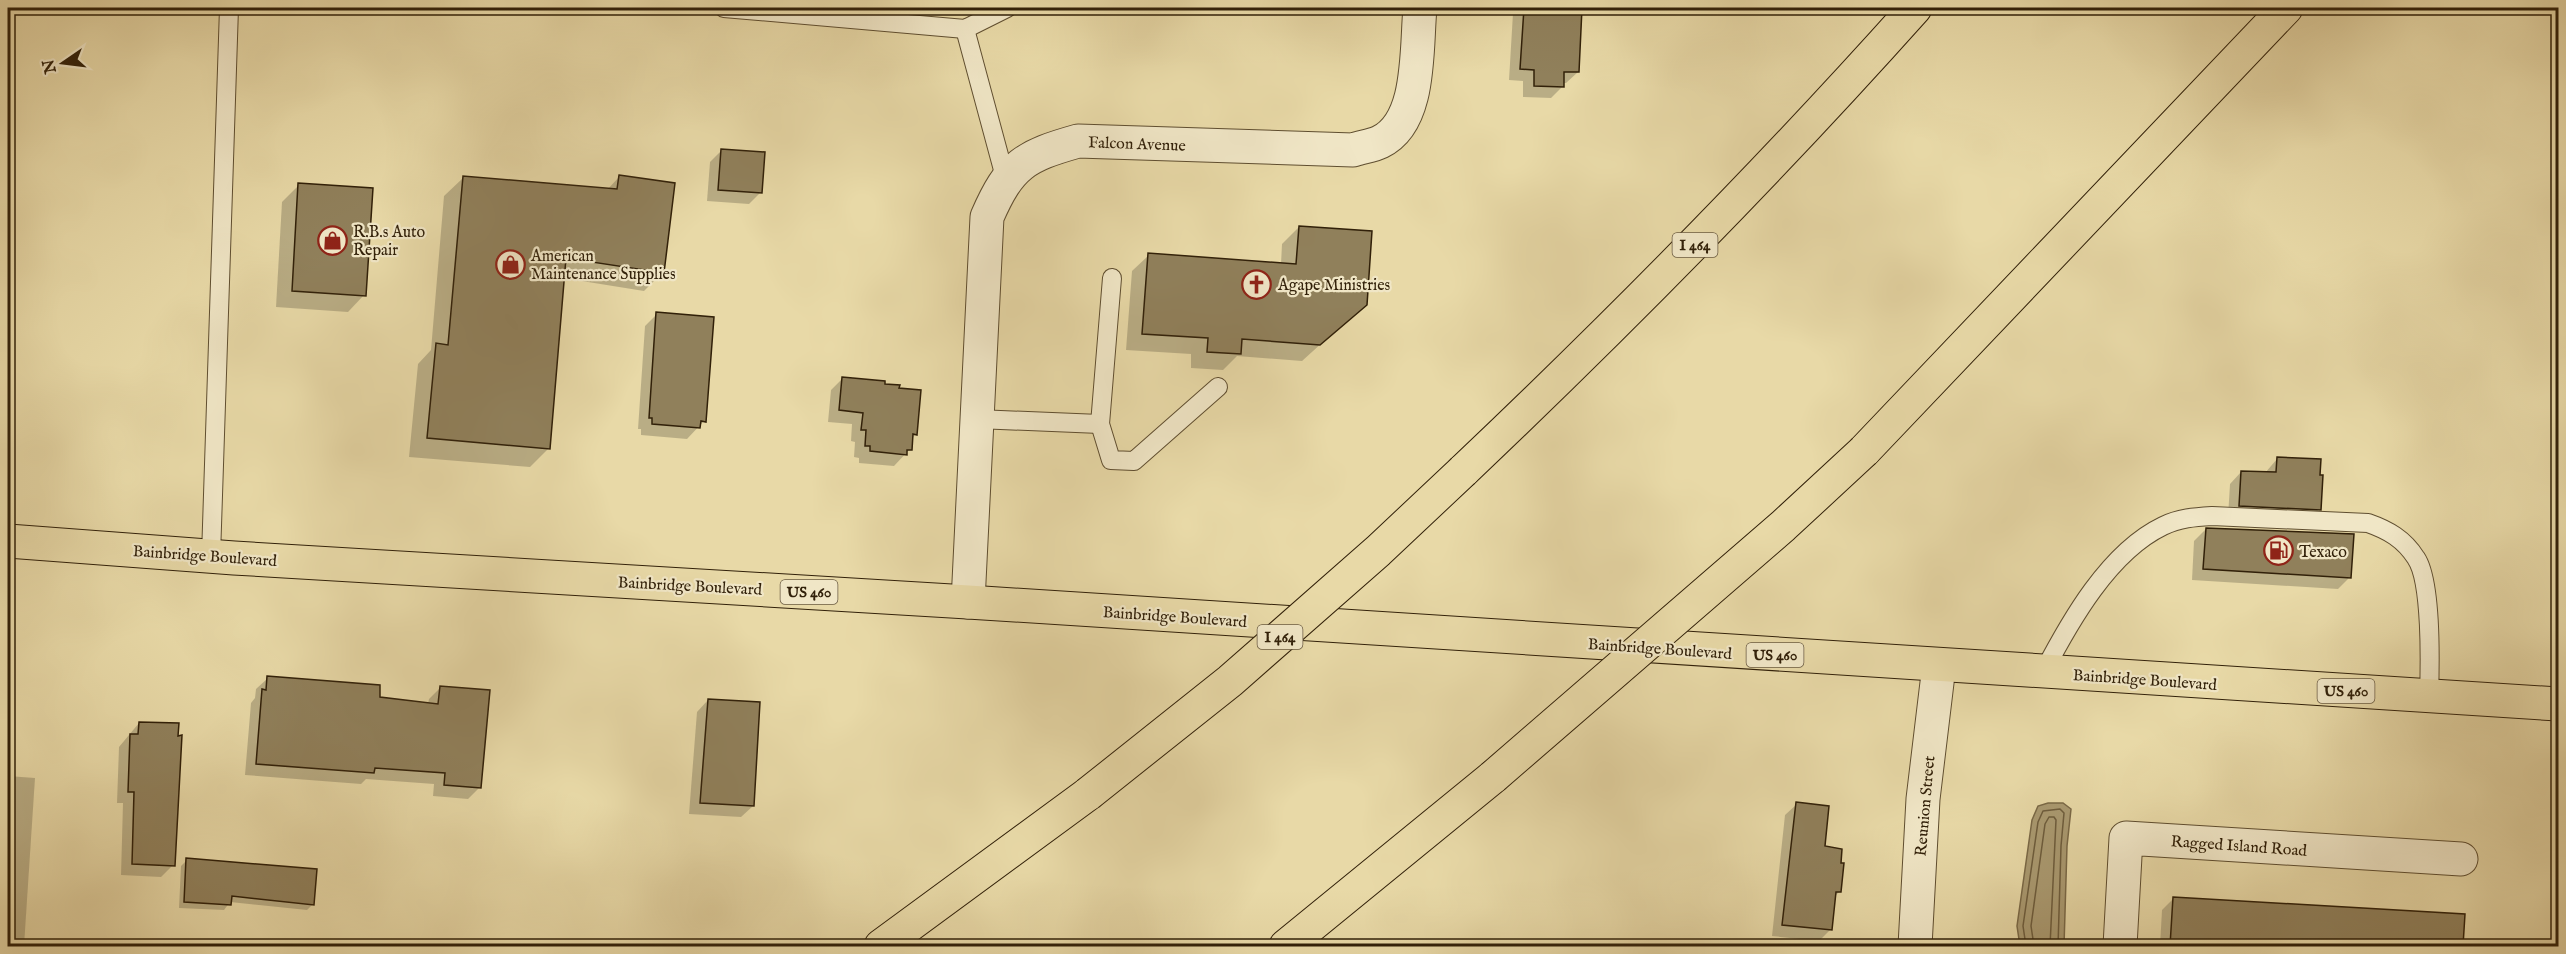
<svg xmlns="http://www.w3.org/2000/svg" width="2566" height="954" font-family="'IM FELL English',serif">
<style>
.water{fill:#aa9a71;stroke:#7a6947;stroke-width:1.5}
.shadow{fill:#0003}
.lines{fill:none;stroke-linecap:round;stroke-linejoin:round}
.shore{stroke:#6e5d3d;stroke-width:1.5}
.building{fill:#90805b;stroke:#312009;stroke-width:1.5}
.service-casing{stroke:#5f4e30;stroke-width:20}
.minor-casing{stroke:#5f4e30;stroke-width:35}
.primary-casing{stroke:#312009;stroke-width:35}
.motorway-casing{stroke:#312009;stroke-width:35}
.service{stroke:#f0e6c6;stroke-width:18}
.minor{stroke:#f0e6c6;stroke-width:33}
.primary{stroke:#e8d9a7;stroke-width:33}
.motorway{stroke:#e8d9a7;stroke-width:33}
.motorway-bridge-casing{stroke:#312009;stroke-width:35;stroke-linecap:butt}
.motorway-bridge{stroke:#e8d9a7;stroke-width:33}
.labels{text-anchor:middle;stroke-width:4.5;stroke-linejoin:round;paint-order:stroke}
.shield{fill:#f0e6c6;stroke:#6a5b42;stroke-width:1.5}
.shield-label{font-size:15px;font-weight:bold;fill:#312009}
.street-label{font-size:16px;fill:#312009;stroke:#f0e6c6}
.poi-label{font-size:16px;fill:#312009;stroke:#f0e6c6;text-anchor:start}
</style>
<rect width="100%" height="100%" fill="#e8d9a7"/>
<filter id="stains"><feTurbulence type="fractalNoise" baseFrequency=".00333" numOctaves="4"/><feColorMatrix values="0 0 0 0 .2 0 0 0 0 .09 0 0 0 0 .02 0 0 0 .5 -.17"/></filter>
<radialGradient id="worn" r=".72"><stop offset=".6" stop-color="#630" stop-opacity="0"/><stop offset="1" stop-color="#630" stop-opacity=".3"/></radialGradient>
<path class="water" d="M2048,803H2063L2071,809L2067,846L2064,946H2020L2017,926L2032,820L2038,806Z"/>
<g class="shadow">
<path d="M1510,8H1581L1578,72L1566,83H1563L1562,87L1551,98L1523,97V81L1509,80L1513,13Z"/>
<path d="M722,150L761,192L749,204L707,201L710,162Z"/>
<path d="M619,177L663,272L644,291L563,278L549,448L530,467L409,457L418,364L431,350L444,196L463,178L607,190Z"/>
<path d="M299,185L364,295L348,312L276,307L282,202Z"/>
<path d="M1299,227L1365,304L1302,361L1237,356L1223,370L1191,368V354L1126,350L1132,271L1149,255L1281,264L1282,244Z"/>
<path d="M657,314L704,421L687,439L641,435V429H638L645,326Z"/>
<path d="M842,379L884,385L916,434L911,439L910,449L894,466L859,463V458L854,457L855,442L851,441L852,424L828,422L831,390Z"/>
<path d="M2277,459L2319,476V509L2308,521L2228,517L2230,484L2241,472L2265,473Z"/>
<path d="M2206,529L2350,577L2338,589L2192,580L2194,541Z"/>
<path d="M268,678L378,699L428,704L429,699L441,687L480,787L468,799L433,796L434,784L366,779L361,784L245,775L251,703L255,698L256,689Z"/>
<path d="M708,700L753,806L741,817L689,814L697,712Z"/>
<path d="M139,723L173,865L161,877L121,875L123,803H117L119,747Z"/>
<path d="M8,776L35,778L24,946H8Z"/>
<path d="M1797,804L1823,847L1840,891L1834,897L1831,929L1819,941L1772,936L1785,815Z"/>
<path d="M187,860L313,904L307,910L230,902L224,910L179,908L181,866Z"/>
<path d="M2174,898L2463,915L2462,946H2160L2162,910Z"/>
</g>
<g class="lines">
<g class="shore">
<path d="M2026,946L2023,926L2038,822L2043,811L2060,809L2064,813L2061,846L2058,946"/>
<path d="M2034,946L2031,926L2045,824L2049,817H2054L2056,820L2050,946"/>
</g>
</g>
<g class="building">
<path d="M1524,8H1582L1579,72H1564V87L1534,86V70L1520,69Z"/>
<path d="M721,149L765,152L762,193L718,190Z"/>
<path d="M619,175L675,183L664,273L566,258L550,449L427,438L436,343L448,345L463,176L617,189Z"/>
<path d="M298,183L373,188L366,296L292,291Z"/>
<path d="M1299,226L1372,231L1367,305L1320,345L1242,339L1241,354L1207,352L1208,338L1142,334L1148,253L1296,264Z"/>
<path d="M656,312L714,317L706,422L701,421L700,428L652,424V418H649Z"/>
<path d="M842,377L885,381V384L900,385L899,388L921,390L917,435L913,434L912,450H907V455L870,451V446H865L866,430H861L863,413L839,410Z"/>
<path d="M2277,457L2321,459L2320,475H2323L2321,510L2239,506L2241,471L2276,472Z"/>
<path d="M2206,528L2354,534L2351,578L2203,569Z"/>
<path d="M267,676L380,685V697L438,704L440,686L490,690L481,788L444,785L445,773L375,768L374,773L256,764L262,689L266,690Z"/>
<path d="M708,699L760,702L754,806L700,803Z"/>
<path d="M139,722L179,723L178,736L182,735L175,866L132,864L134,792H128L130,734H138Z"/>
<path d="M1796,802L1829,806L1825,846L1842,849L1841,863H1844L1841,892H1836L1832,930L1782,925Z"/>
<path d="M186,858L317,869L314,905L232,896L231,905L184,902Z"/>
<path d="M2173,897L2465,914L2463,946H2170Z"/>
</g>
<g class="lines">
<defs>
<g id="service">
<path d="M724,8L965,29L1007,8"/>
<path d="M965,29L1006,181"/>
<path d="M1112,278L1100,424L1111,460L1134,461L1218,387"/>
<path d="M977,419L1100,424"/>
<path d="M211,556L229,8"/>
<path d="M2043,673C2070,621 2109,552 2163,526C2179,518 2195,517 2212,516L2368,523C2388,530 2404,539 2416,558C2432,581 2430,666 2429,696"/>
</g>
<g id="minor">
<path d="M968,602L987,217C1010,164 1025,156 1078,141L1353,150C1361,147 1372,146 1380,142C1422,122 1416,47 1420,8"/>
<path d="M1915,946L1923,799L1939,666"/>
<path d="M2120,946L2126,838L2461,859"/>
</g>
<path id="primary" d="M8,541L234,558L968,602L2558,704"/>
<g id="motorway">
<path d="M1864,451L2286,8"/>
<path d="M1463,471C1620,322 1771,169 1915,8"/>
<path d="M881,946L1088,794"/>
<path d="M1286,946L1493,777"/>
</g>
</defs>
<use href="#service" class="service-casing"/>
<use href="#minor" class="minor-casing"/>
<use href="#primary" class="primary-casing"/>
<use href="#motorway" class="motorway-casing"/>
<use href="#service" class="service"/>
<use href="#minor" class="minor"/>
<use href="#primary" class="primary"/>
<use href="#motorway" class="motorway"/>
<defs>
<g id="motorway-bridge">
<path d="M1493,777L1783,526L1864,451"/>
<path d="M1088,794L1230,681L1378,551L1463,471"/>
</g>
</defs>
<use href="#motorway-bridge" class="motorway-bridge-casing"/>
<use href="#motorway-bridge" class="motorway-bridge"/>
</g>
<defs>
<symbol id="shop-ring" viewBox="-11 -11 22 22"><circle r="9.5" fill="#f0e6c6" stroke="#8f2418" stroke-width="1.5"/><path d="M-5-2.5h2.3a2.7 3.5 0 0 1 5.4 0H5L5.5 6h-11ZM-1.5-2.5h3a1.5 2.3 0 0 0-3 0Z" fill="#8f2418"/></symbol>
<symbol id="church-ring" viewBox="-11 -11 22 22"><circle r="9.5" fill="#f0e6c6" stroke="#8f2418" stroke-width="1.5"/><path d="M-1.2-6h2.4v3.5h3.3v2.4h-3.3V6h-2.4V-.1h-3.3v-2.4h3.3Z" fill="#8f2418"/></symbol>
<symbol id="fuel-ring" viewBox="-11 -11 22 22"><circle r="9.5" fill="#f0e6c6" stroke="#8f2418" stroke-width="1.5"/><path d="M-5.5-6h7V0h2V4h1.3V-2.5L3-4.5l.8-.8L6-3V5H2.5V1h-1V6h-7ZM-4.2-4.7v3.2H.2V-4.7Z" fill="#8f2418"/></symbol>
</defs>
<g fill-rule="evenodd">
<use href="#shop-ring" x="316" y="224" width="33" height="33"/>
<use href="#shop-ring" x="494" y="248" width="33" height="33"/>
<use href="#church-ring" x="1240" y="268" width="33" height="33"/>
<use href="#fuel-ring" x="2262" y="534" width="33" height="33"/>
</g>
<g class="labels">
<g class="shield">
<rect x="1672.5" y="233" width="45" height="24" rx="4.5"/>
<rect x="780.5" y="580" width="57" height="24" rx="4.5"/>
<rect x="1257.5" y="625" width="45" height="24" rx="4.5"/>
<rect x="1746.5" y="643" width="57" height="24" rx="4.5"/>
<rect x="2317.5" y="679" width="57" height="24" rx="4.5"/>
</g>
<g class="shield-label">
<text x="1695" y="250">I 464</text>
<text x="809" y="597">US 460</text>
<text x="1280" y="642">I 464</text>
<text x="1775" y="660">US 460</text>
<text x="2346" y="696">US 460</text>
</g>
<g class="street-label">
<text transform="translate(1137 143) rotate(2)" y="6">Falcon Avenue</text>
<text transform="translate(205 555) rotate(4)" y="6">Bainbridge Boulevard</text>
<text transform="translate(690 585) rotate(3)" y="6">Bainbridge Boulevard</text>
<text transform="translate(1175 616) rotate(4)" y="6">Bainbridge Boulevard</text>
<text transform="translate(1660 648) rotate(4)" y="6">Bainbridge Boulevard</text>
<text transform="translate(2145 679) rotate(4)" y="6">Bainbridge Boulevard</text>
<text transform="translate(1924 806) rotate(-85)" y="6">Reunion Street</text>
<text transform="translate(2239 845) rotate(4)" y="6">Ragged Island Road</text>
</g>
<g class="poi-label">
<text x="353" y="237">R.B.s Auto<tspan x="353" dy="18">Repair</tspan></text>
<text x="531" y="261">American<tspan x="531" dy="18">Maintenance Supplies</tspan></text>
<text x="1278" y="290">Agape Ministries</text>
<text x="2299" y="557">Texaco</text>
</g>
</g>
<rect width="2566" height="954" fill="none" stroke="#e8d9a7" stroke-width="30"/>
<rect x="9" y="9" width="2548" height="936" fill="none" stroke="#312009" stroke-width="3"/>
<rect x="15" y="15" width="2536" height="924" fill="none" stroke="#312009" stroke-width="1.5"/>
<g transform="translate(63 63) rotate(256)" stroke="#f0e6c6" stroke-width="4.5" paint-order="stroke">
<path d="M0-4.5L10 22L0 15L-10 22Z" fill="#312009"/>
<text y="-9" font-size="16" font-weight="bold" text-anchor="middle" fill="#312009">N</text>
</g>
<rect width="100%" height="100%" filter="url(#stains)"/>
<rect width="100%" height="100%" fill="url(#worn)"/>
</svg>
